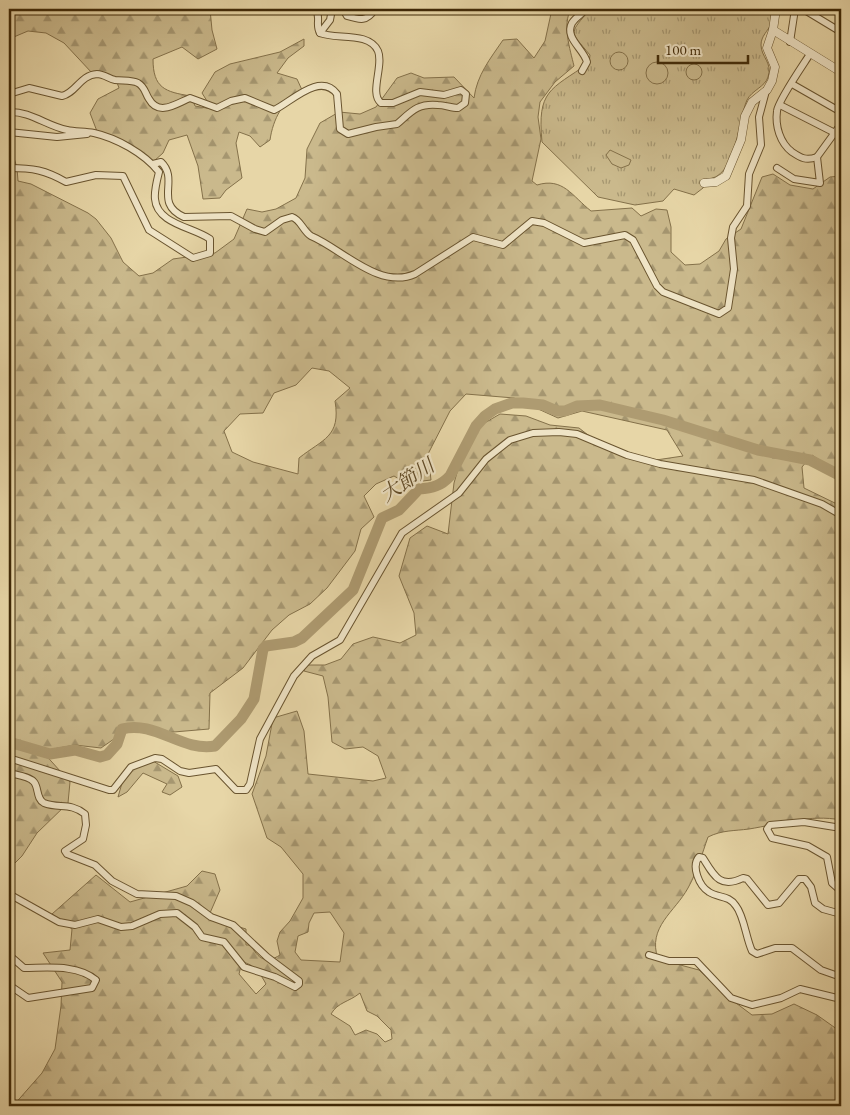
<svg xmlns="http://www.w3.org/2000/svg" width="850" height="1115" font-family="'EB Garamond','Noto Serif JP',serif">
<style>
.grass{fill:url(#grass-tufts);stroke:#84714a}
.forest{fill:url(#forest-firs);stroke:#84714a;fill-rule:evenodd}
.park{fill:#cab98c;stroke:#84714a}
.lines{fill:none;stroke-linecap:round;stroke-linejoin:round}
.river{stroke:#ae9b71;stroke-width:11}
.minor-casing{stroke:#69542f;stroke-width:8}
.tertiary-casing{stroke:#69542f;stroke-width:9}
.minor{stroke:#efe4c6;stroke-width:6}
.tertiary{stroke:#efe4c6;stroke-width:8}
.labels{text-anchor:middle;stroke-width:4.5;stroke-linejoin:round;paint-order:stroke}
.water-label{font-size:20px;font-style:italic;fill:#604b27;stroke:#efe4c6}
</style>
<defs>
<pattern id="grass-tufts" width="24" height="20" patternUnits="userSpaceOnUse" patternTransform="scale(1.25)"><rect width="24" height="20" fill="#cab98c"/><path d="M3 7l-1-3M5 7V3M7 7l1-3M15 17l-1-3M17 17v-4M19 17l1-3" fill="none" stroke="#a59670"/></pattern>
<pattern id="forest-firs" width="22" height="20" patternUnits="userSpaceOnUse" patternTransform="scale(1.25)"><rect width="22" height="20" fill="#cab98c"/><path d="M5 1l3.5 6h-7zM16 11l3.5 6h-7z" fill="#a59670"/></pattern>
</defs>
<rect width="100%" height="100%" fill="#e7d6a7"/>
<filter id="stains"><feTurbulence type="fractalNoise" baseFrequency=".004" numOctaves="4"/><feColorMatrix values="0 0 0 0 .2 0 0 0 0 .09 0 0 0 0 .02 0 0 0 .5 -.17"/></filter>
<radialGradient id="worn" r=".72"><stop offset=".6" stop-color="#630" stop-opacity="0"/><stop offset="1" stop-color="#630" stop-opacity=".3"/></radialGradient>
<path class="grass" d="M590,9H774C773,14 773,19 771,24C768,31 761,36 761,45C761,57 773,63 768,77C765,87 752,90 747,100C738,120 736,180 706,179L703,188L694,195L674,189L663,201L635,205L598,197L542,142C537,90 550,90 589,63L590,55C568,29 570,34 590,9Z"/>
<g class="forest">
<path d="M9,9H167C182,15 195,9 210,9L212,30L217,49L198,59L182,47L153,59C153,88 165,92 191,96L195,106L212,109L202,93L215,72L230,64L280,52L304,39V46L288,58L277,73L297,79L302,90C283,100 273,119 270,140L260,147L250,136L239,132L236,143L242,178L226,190L220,198L203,199L198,166L187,135L169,140L163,153L154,161L98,134L90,113L98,99L119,88L115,77L92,73L64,43L46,33L28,31L9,39Z"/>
<path d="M552,9H571C562,25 570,49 574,66L555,82L540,102L538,117L541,139L532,181L537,185C563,177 572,196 591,211L632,208L641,216L656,209L667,210L671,227V252L685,265L700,264L719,251L726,239L741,229L762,177L773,174L790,185L813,189L830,177L841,176V468H831L812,455L802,467L804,488L841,506V820C810,814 780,824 749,829C734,831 722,830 708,837C702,854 697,872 688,888C675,912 647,927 658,959L699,970L732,1000L752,1015L772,1014L794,1004L817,1015L841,1032V1106H13L42,1073L55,1049L61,1006L62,982L43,953L70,950L72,929L52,914L96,875L130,902L187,886L202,871L215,874L220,890L210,913L219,921L246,929V945H251C258,959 266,964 280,955L277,941L280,932L290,921L303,898V874L281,847L267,838L252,794L266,756L273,718L297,711L304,731L308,774L373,781L386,778L378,756L363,747L345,749L332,742L328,697L323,676L304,671L306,665H325L341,659L353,644L373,637L400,643L416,635L414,613L399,576L410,538L427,526L448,534L454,483L465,445L481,425L500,414L526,416L550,425L579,428L601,445L656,460L683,456L667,430L582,411L558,418L514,398L466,394L450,411L428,454L431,480L406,483L394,476L376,484L364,496L374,517L361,529L355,551L327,588L310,604L289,615L272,630L243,668L210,693L209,729L162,733L134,725L101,748L75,745L42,751L70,782L68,803L37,833L22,856L9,869V141L17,168L18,181L31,184L88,213L96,219L111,238L123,262L139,276L153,273L173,259L215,253L234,239L247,209L262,212L276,209L296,198L305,178L307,149L320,123L339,112L360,114L376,107L397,78L411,73L424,78L454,77L474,98C477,75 490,59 503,40L517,39L534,58L545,41ZM312,368L329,371L350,388L335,401C341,437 323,439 299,458L298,474L253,462L232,452L224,431L240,414L263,413L274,393L296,385ZM330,912L344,933L340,962L301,960L295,952L298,936L308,932L309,923L314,913ZM242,962C254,964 260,973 266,984L256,994L239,974ZM360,993L367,1011L377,1016L391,1030L392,1039L385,1042L377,1034L366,1030L355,1035L350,1026L331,1014C338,1002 349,1002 360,993Z"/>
<path d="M153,761L178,776L182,787L170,795L162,792L167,784L143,773L127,792L118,797L122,783L138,763Z"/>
</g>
<g class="park">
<circle cx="619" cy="61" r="9"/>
<circle cx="657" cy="73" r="11"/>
<circle cx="694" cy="72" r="8"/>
<path d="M610,150L631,160L629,165L621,168L612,164L606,155Z"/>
</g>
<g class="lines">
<path class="river" d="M9,742L50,754L75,750L100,757L107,755L117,744L122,729C155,720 182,752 215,746L241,719L254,699L263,649L266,646L294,642L302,638L353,590L382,518L399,510L419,489C432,488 441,486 450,476L476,426L485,416L495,409L512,403H523L543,405L557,411H565L577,406L600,405L663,420L758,450L810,460L841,476"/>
<defs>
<g id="minor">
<path d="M343,9L347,16C360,20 367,22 375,9"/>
<path d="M803,9L841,32"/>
<path d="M320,33L330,20L332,9"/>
<path d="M790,42L795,9"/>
<path d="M810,54C803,65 778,101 777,111C775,126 780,143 792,152C801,158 806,161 817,157L841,124"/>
<path d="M582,71L587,62C584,49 564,38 572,23C576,17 582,14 586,9"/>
<path d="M792,84L841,112"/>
<path d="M9,94L29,88L62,96C76,93 80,75 97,74C104,74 109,79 115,80C123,81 132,80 138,83C145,87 145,93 149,99C159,117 177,103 190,98L217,108L231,101L245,98L274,110C290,103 320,71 337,94L340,129L348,134L376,127L397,124C411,112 417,103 438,105C445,105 451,108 458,108L465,103L466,94L461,90L444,95L420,92L393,103H381C369,94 384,65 378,51C369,31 335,40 320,33C315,25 321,18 316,9"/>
<path d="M780,105L835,133"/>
<path d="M9,112C30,111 47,126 67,130C75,132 85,131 94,133C116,138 144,153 159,172C157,180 154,191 155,199C157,224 193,227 210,239V253L193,258L149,230L123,176L96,175L66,182C45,170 33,168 9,168"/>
<path d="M9,132L57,137L87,134"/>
<path d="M153,164L161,162C180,180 153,203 184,217L231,216L255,229L265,232L282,220L292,217C301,220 303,231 311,236C342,249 379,290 415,274L473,237L503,245L532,221L544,223L584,243L625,235L633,240L657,286L663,292L719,314L728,308L734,269L731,238L733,227L747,206L749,174L761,145L759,117L766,91"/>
<path d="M777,168L794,179L820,183L817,157"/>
<path d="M9,758L109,790H113L131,767L155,758L162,759L180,771L189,773L216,769L236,790H246L250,784L260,739L294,676L312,656L340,640L402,533L459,493L486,459L510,440L533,433L559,432L577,434L627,455L660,464L754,480L822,504L841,515"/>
<path d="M9,773C16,775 29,776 34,782C39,788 36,799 44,803C59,809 70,802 85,814L86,825L83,839L65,851L67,854L95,865L112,881L137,894L176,896L192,903L211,917L233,925L267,957L299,981V984L295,987L275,977L244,967L224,942L202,937L195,927L177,913L160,914L132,926L121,927L98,919L75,925L59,922L9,894"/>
<path d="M841,828L804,822L770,825L767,829L772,838L808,846L827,857L832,883L841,891"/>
<path d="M841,914L823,909L815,903L811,887L805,879H799L779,903L768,905L747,879L743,878C720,889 714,876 703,858L699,857C691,866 699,886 709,892C718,898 729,895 736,906C744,916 746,938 752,951L757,954L775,948H792L821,970L841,977"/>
<path d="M9,955L24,968C47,968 77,964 96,980L92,988L28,998L9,985"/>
<path d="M649,955L669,961H696L731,998L752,1005L781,998L800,989L841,999"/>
</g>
<g id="tertiary">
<path d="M773,30L841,72"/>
<path d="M704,183L716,182L726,176L741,140L745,116L752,102L767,90L772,81L775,67L767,48L773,30L776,9"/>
</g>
</defs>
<use href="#minor" class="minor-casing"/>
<use href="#tertiary" class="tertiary-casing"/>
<use href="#minor" class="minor"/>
<use href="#tertiary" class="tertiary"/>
</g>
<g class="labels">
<g class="water-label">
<text transform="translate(407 480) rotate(-34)" y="7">大節川</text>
</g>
</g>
<rect width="850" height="1115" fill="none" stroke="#e7d6a7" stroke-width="30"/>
<rect x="10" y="10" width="830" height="1095" fill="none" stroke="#3f2907" stroke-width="2.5"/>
<rect x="15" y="15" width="820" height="1085" fill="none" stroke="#3f2907"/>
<path d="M658 55v8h90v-8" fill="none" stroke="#3f2907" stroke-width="2.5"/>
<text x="665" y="55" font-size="15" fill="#3f2907" stroke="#efe4c6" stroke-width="4" paint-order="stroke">100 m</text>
<rect width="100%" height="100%" filter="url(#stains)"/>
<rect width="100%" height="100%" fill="url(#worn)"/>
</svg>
